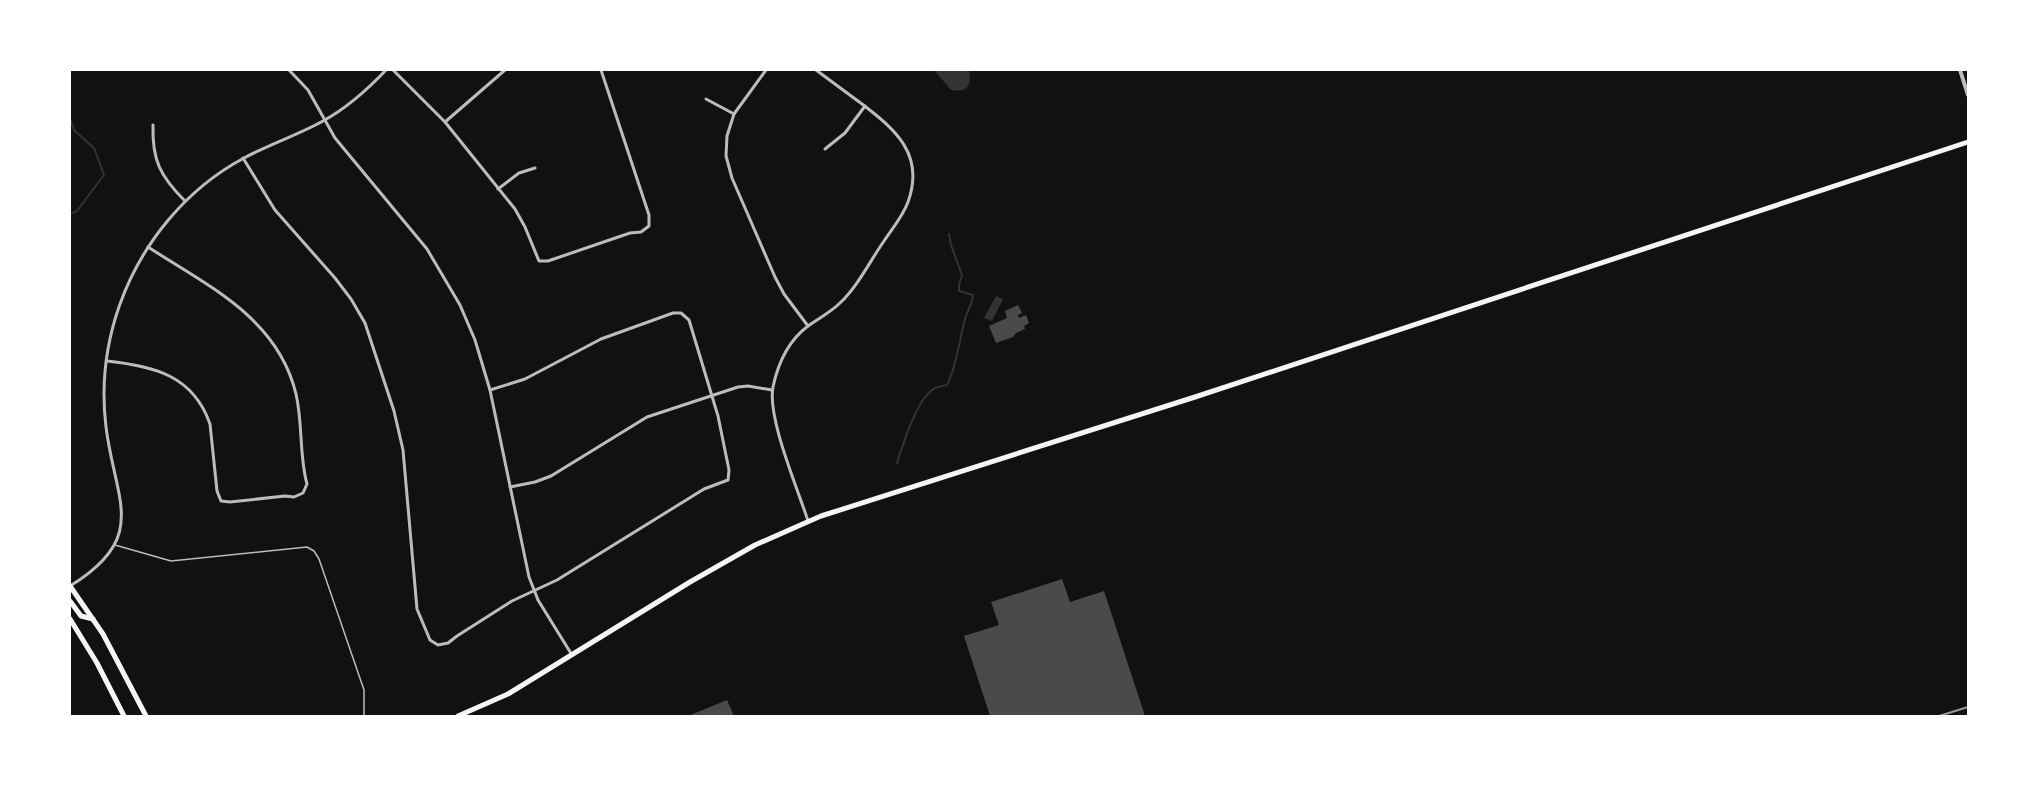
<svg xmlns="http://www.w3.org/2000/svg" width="2038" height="786" font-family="'DM Sans',sans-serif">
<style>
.water{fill:#333}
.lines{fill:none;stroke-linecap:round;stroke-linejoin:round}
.stream{stroke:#333;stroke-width:2}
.building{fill:#4a4a4a}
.service{stroke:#bcbcbc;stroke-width:1.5}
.minor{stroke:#bcbcbc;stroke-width:3}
.tertiary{stroke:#bcbcbc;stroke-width:4}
.primary{stroke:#f5f5f5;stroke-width:5}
.rail{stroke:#9a9a9a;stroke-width:2}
</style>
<rect width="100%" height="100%" fill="#111"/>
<g class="water">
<path d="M934,70H969C972,85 968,93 951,90Z"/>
<path d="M996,296L1003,299L992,321L984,318Z"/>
</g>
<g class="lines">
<g class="stream">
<path d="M70,119L74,130L94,148L104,175L77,211L70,214"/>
<path d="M897,463C903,444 916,402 932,390C936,387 942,386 947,385C957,365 959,341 965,319C967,311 973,303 973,295L959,291V285L962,275L951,245L949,234"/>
</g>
</g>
<g class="building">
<path d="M1018,305L1022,313L1018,315L1019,318L1026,315L1029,323L1024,326L1025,329L1016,333L1013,337L996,343L989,326L1007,318L1005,311Z"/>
<path d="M1062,579L1070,602L1104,591L1145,716H990L964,636L999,625L991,602Z"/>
<path d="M727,700L734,716H688Z"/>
</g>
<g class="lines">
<path class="service" d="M115,545L171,561L307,547L314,551L319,559L364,690V716"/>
<g class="minor">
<path d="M289,70L308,90L335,138L427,249L460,305L475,340L490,390L529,577L538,600L572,655"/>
<path d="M393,70L445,122L515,209L525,227L539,261H548L630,233L641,232L649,226V215L601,70"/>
<path d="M766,70L734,114L727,136L726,156L732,178L775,277L784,294L808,326"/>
<path d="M706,99L734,114"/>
<path d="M445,122L505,70"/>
<path d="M153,125C152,160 160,176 185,201"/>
<path d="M825,149L845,133L865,106"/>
<path d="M243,158L275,210L335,278L351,299L365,323L394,411L403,450L417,609L430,640L438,645L448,643L457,636L512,601L557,580L704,489L728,480L729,470L718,416L689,320L681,313H673L601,339L525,379L490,390"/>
<path d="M498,189L519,173L535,168"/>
<path d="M107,361C153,366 193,375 210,424L217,491L221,501L230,502L285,496L294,497L303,493L307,484C299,455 303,424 296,394C278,318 208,286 148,247"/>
<path d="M510,487L535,482L551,476L647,417L738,387L748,386L772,390"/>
<path d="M808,521C798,489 767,418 773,387C778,363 788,341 808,326C819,318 831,312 840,303C858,286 870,261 884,241C892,229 903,216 908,202C925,155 896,130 862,104C847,93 831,81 816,70"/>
<path d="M70,586C150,537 115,501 106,427C101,386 106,343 120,304C142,243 186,189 244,158C270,144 298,135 323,121C347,108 368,89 386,70"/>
</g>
<path class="tertiary" d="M1960,70L1968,95"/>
<g class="primary">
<path d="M70,586L103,634L146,716"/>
<path d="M70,601L81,616L93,619"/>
<path d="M70,619L97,663L124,716"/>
<path d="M458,716L508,694L690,582L755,545L821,516L1195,397L1968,142"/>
</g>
<path class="rail" d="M1939,716L1968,707"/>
</g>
<rect width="2038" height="786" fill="none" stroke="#ffffff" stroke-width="142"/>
</svg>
